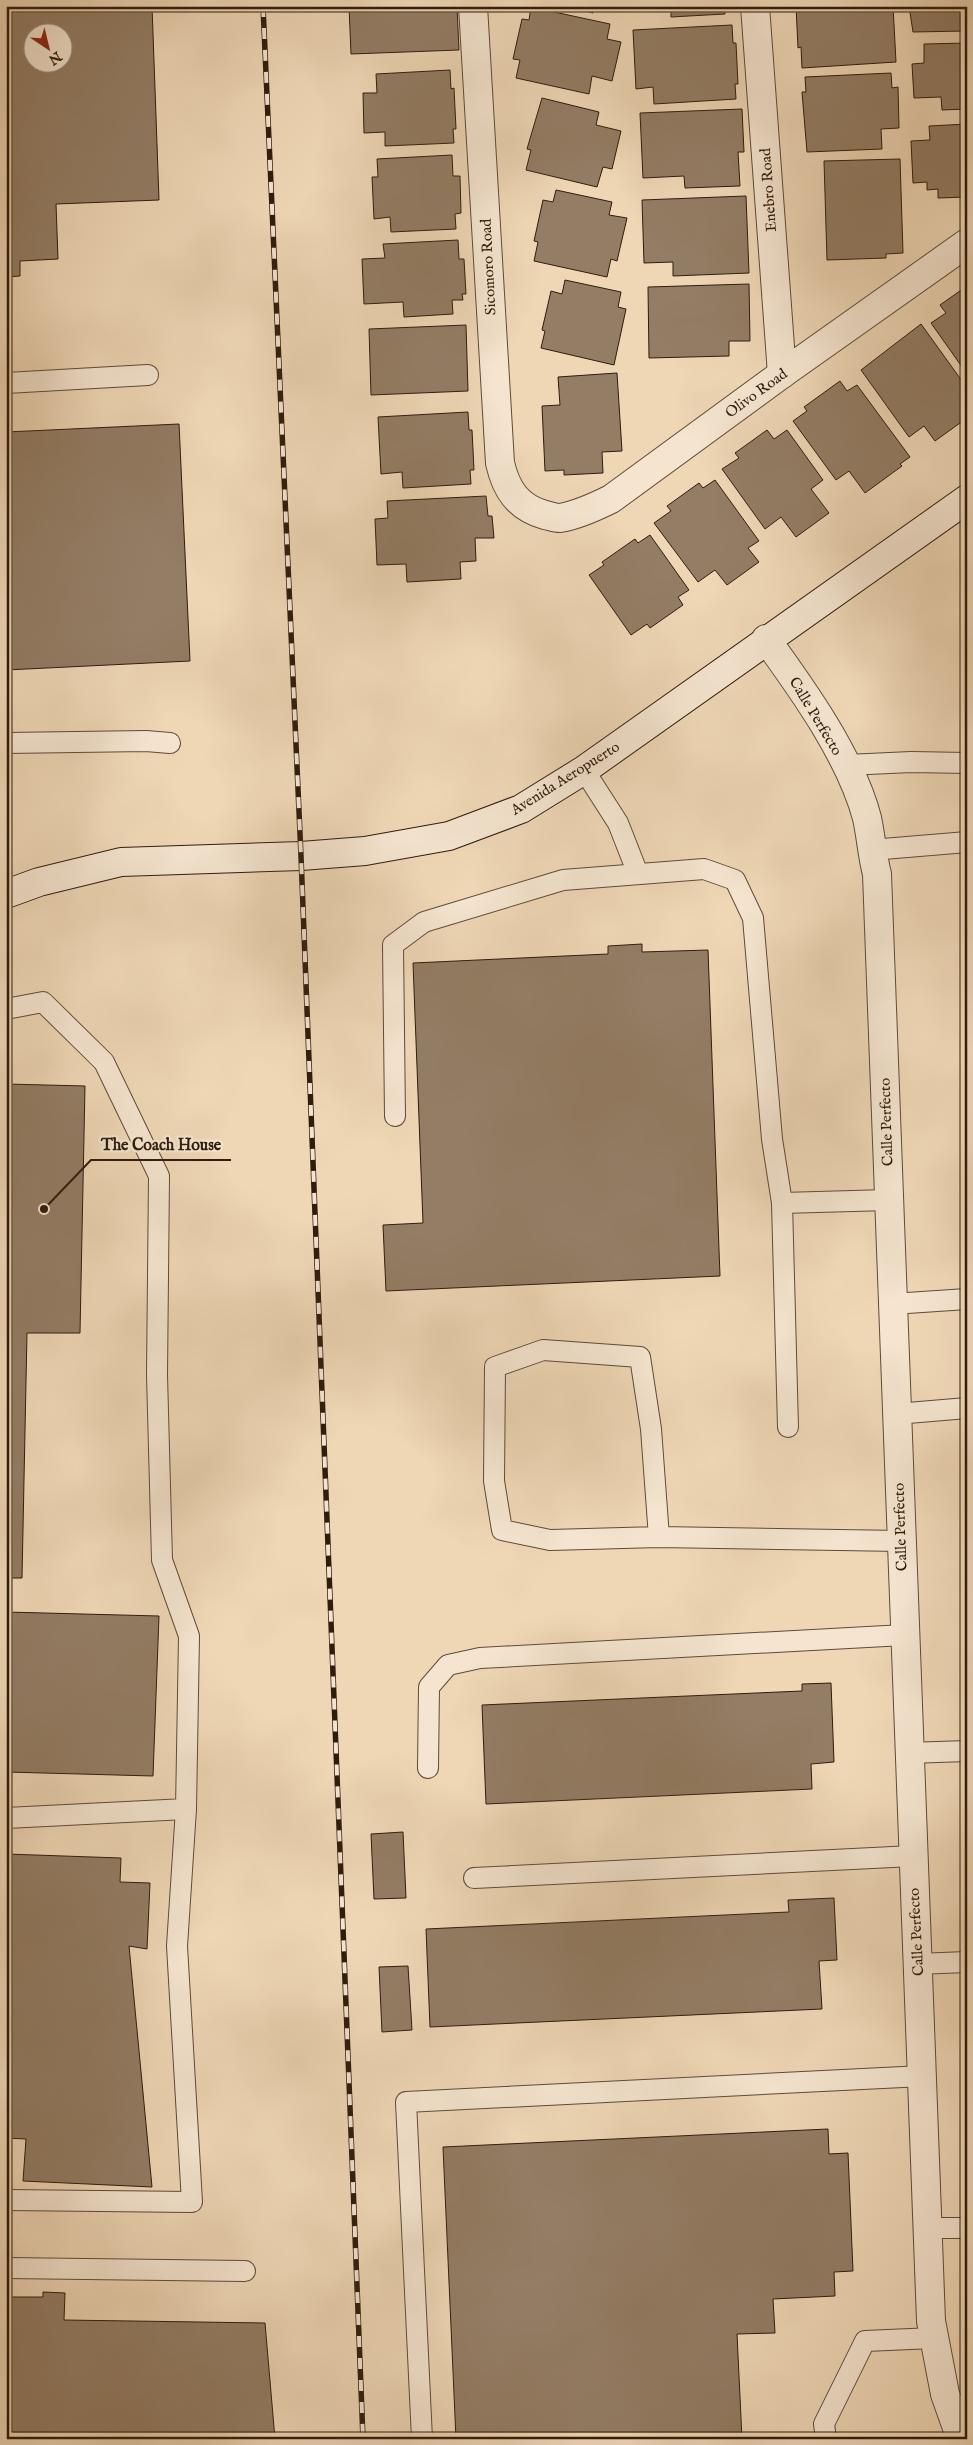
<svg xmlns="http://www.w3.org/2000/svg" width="973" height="2445" font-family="'IM FELL English',serif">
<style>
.building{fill:#937d65;stroke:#2f1c0d;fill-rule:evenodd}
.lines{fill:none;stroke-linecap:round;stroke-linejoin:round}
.lane-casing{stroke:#5f4b37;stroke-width:22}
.street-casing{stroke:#5f4b37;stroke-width:30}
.secondary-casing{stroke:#2f1c0d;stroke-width:30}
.lane{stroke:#f5e5d0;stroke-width:20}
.street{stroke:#f5e5d0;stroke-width:28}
.secondary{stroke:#f5e5d0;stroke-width:28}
.rail-casing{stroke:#2f1c0d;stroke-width:5.5}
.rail{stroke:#f5e5d0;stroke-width:4;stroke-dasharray:11;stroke-linecap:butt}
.labels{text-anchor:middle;stroke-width:4.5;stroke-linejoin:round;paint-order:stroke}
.street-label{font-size:15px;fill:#2f1c0d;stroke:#f5e5d0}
.leader{fill:none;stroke:#2f1c0d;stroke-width:2}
.callout-dot{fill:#2f1c0d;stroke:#f5e5d0;stroke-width:2}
.callout-label{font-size:16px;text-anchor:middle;font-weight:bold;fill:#2f1c0d;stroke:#f5e5d0;stroke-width:4.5;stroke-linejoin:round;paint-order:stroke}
</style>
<rect width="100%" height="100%" fill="#efd7b6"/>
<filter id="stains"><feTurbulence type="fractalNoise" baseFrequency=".004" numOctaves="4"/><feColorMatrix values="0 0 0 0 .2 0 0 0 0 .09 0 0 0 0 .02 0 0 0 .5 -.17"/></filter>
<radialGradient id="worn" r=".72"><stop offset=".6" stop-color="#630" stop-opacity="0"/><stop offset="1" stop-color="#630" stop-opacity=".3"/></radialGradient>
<g class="building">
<path d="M6,6H152L159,200L56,204L58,259L20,261V276L6,277ZM32,32H62V62H32Z"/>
<path d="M349,6H457L459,50L351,54Z"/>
<path d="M564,6H596L593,13Z"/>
<path d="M671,6H724L725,14L671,17Z"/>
<path d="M796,6H893L896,62L802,68L801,47L798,48Z"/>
<path d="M909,6H967V31L913,32Z"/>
<path d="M531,7L610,24L607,39L621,42L612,81L592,76L589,94L516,78L520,60L513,59L522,19L529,20Z"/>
<path d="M732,25L733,43H736L738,84H735L736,99L654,104L653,87L636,89L633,30Z"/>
<path d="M967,43V109L942,110L941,97L914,98L912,64L924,63V44Z"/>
<path d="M450,70L451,89L454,88L456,129H453L454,143L385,146V132L364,133L363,93H377L376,74Z"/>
<path d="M891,73L892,88L898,87L899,128L881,129L882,149L807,152L802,92H806L805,77Z"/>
<path d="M542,98L599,112L596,125L621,131L612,169L603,167L597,187L526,170L531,150L527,149Z"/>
<path d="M742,109L744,152H738L740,186L685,188L684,176L643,178L640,113Z"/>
<path d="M967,124V197L938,198V189L927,190V182L913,183L911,141L930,140L929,126Z"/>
<path d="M452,155L453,176H460L461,213L455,214L456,229L391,232L390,217L374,219L372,177H378L377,159Z"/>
<path d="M900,159L903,253L886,254V258L827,260L824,161Z"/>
<path d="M556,190L612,202L609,215L627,218L617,261L611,259L607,277L534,261L538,242L534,241L543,200L553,202Z"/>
<path d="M746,196L749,273L673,276V262L644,263L642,200Z"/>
<path d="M458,240L459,259H464L466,294H462L463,300H452L453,314L404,317L403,302L364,304L362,259L385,258L383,244Z"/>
<path d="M565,280L621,292L618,307L626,309L614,365L541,348L545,331L542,330L551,291L562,294Z"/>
<path d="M749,284L750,341H729V356L649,358L648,287Z"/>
<path d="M967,286V374L931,323L946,313L940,305Z"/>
<path d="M921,324L967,388V418L935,441L924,426L909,437L861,370Z"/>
<path d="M466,325L468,391L371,395L369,329Z"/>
<path d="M617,373L622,451L602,452L603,473L564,475V470L545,471L542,406L560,405L558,377Z"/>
<path d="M840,381L847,391L857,385L910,457L900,464L902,466L865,493L849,471L836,480L793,421L807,411L804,407Z"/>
<path d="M468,412L469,430H472L474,470H470L471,484L403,488L402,472L381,474L378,417Z"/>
<path d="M179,424L190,661L6,670V432Z"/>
<path d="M767,430L774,439L787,430L823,480L811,489L829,513L796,537L781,517L765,529L722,469L739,458L735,453Z"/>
<path d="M715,480L759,541L748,548L759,562L727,585L715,570L698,582L654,523L671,511L667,506L699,483L703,488Z"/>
<path d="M486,496L488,516H492L494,538H475L476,561L460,562L461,579L407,582L406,564L377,565L375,519L388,518L387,501Z"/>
<path d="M650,535L689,590L678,597L683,605L650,628L647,624L631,635L589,575L604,565L602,562L635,539L638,543Z"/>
<path d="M642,944V952L708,950L720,1276L386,1291L383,1225L423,1223L413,963L608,954V946Z"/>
<path d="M6,1084L85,1086L80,1333H27L22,1578H6Z"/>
<path d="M6,1612L159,1616L153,1776L6,1772Z"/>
<path d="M831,1683L834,1762L811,1764L812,1789L486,1804L482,1705L802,1691V1684Z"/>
<path d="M403,1832L406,1898L374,1899L371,1834Z"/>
<path d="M6,1854L121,1858L120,1882L150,1883L147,1949L129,1946L152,2187L23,2181L26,2139L6,2138Z"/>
<path d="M834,1898L837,1960L819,1961L822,2009L430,2027L426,1929L789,1912L788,1900Z"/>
<path d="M408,1966L412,2030L382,2032L379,1967Z"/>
<path d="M828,2129L829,2154L848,2153L853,2271L834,2272L835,2296L773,2299L775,2333L737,2334L742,2439H456L443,2147Z"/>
<path d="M43,2292L65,2293L64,2320L265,2323L275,2439L6,2438V2297H43Z"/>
</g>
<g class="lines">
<defs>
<g id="lane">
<path d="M6,383L148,375"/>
<path d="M6,743L146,741L170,743"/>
<path d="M847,765L911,762L967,763"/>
<path d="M584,770L618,823L638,874"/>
<path d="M871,850L967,842"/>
<path d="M6,1009L43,1002L104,1062L159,1176L157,1375L162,1560L189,1636L186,1809L6,1818"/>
<path d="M395,1116L393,945L424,922L563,880L704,869L735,880L753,918L772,1139L782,1203L888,1200"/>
<path d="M782,1203L788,1427"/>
<path d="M892,1304L967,1299"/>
<path d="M896,1414L967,1408"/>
<path d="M659,1537L651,1429L640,1357L543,1350L495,1367L494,1481L502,1530L550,1540L659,1537L901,1541"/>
<path d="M908,1753L967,1751"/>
<path d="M428,1768L429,1687L448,1665L480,1658L904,1635"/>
<path d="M474,1878L913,1856"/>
<path d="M917,1964L967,1962"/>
<path d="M6,2200L192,2202L177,1946L186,1809"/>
<path d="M928,2228H967"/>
<path d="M6,2268L245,2271"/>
<path d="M422,2439L406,2102L923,2076"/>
<path d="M826,2439L824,2424L865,2341L934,2338"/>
</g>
<g id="street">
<path d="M473,6L500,463C506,489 517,507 545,515C550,516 555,518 560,518C578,515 595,507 611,499L782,374L967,243"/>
<path d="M755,6L782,374"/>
<path d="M766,639C803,690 851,757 867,818C871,836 872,855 877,874L931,2321L945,2394L961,2439"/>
</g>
<path id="secondary" d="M6,894L39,882L121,862L301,856L365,851L449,836L521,809L584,770L967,499"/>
</defs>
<use href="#lane" class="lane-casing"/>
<use href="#street" class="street-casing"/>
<use href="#secondary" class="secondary-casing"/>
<use href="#lane" class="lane"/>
<use href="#street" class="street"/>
<use href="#secondary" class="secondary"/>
<defs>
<path id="rail" d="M263,6L301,856L363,2439"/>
</defs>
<use href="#rail" class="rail-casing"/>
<use href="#rail" class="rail"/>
</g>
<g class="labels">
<g class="street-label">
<text transform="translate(768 190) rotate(-94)" y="5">Enebro Road</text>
<text transform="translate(488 267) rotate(-93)" y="5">Sicomoro Road</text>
<text transform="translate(756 393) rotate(-36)" y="5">Olivo Road</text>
<text transform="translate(816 716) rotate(59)" y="5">Calle Perfecto</text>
<text transform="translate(565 778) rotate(-32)" y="5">Avenida Aeropuerto</text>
<text transform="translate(886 1122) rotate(-92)" y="5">Calle Perfecto</text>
<text transform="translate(900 1527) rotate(-92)" y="5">Calle Perfecto</text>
<text transform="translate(916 1932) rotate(-93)" y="5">Calle Perfecto</text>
</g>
</g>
<path class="leader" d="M44 1209L91 1160H231"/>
<circle class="callout-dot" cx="44" cy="1209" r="5"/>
<g class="callout-label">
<text x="161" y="1150">The Coach House</text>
</g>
<rect width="973" height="2445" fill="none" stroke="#efd7b6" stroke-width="25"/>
<rect x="8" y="8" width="958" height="2430" fill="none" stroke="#2f1c0d" stroke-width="2.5"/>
<rect x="12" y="12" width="948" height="2420" fill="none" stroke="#2f1c0d"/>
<g transform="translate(48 48) rotate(145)"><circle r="24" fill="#f5e5d0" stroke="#a69582"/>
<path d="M0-4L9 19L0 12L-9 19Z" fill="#8f2418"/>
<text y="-8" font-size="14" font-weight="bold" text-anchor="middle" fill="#2f1c0d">N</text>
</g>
<rect width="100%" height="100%" filter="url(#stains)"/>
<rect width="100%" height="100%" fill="url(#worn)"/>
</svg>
